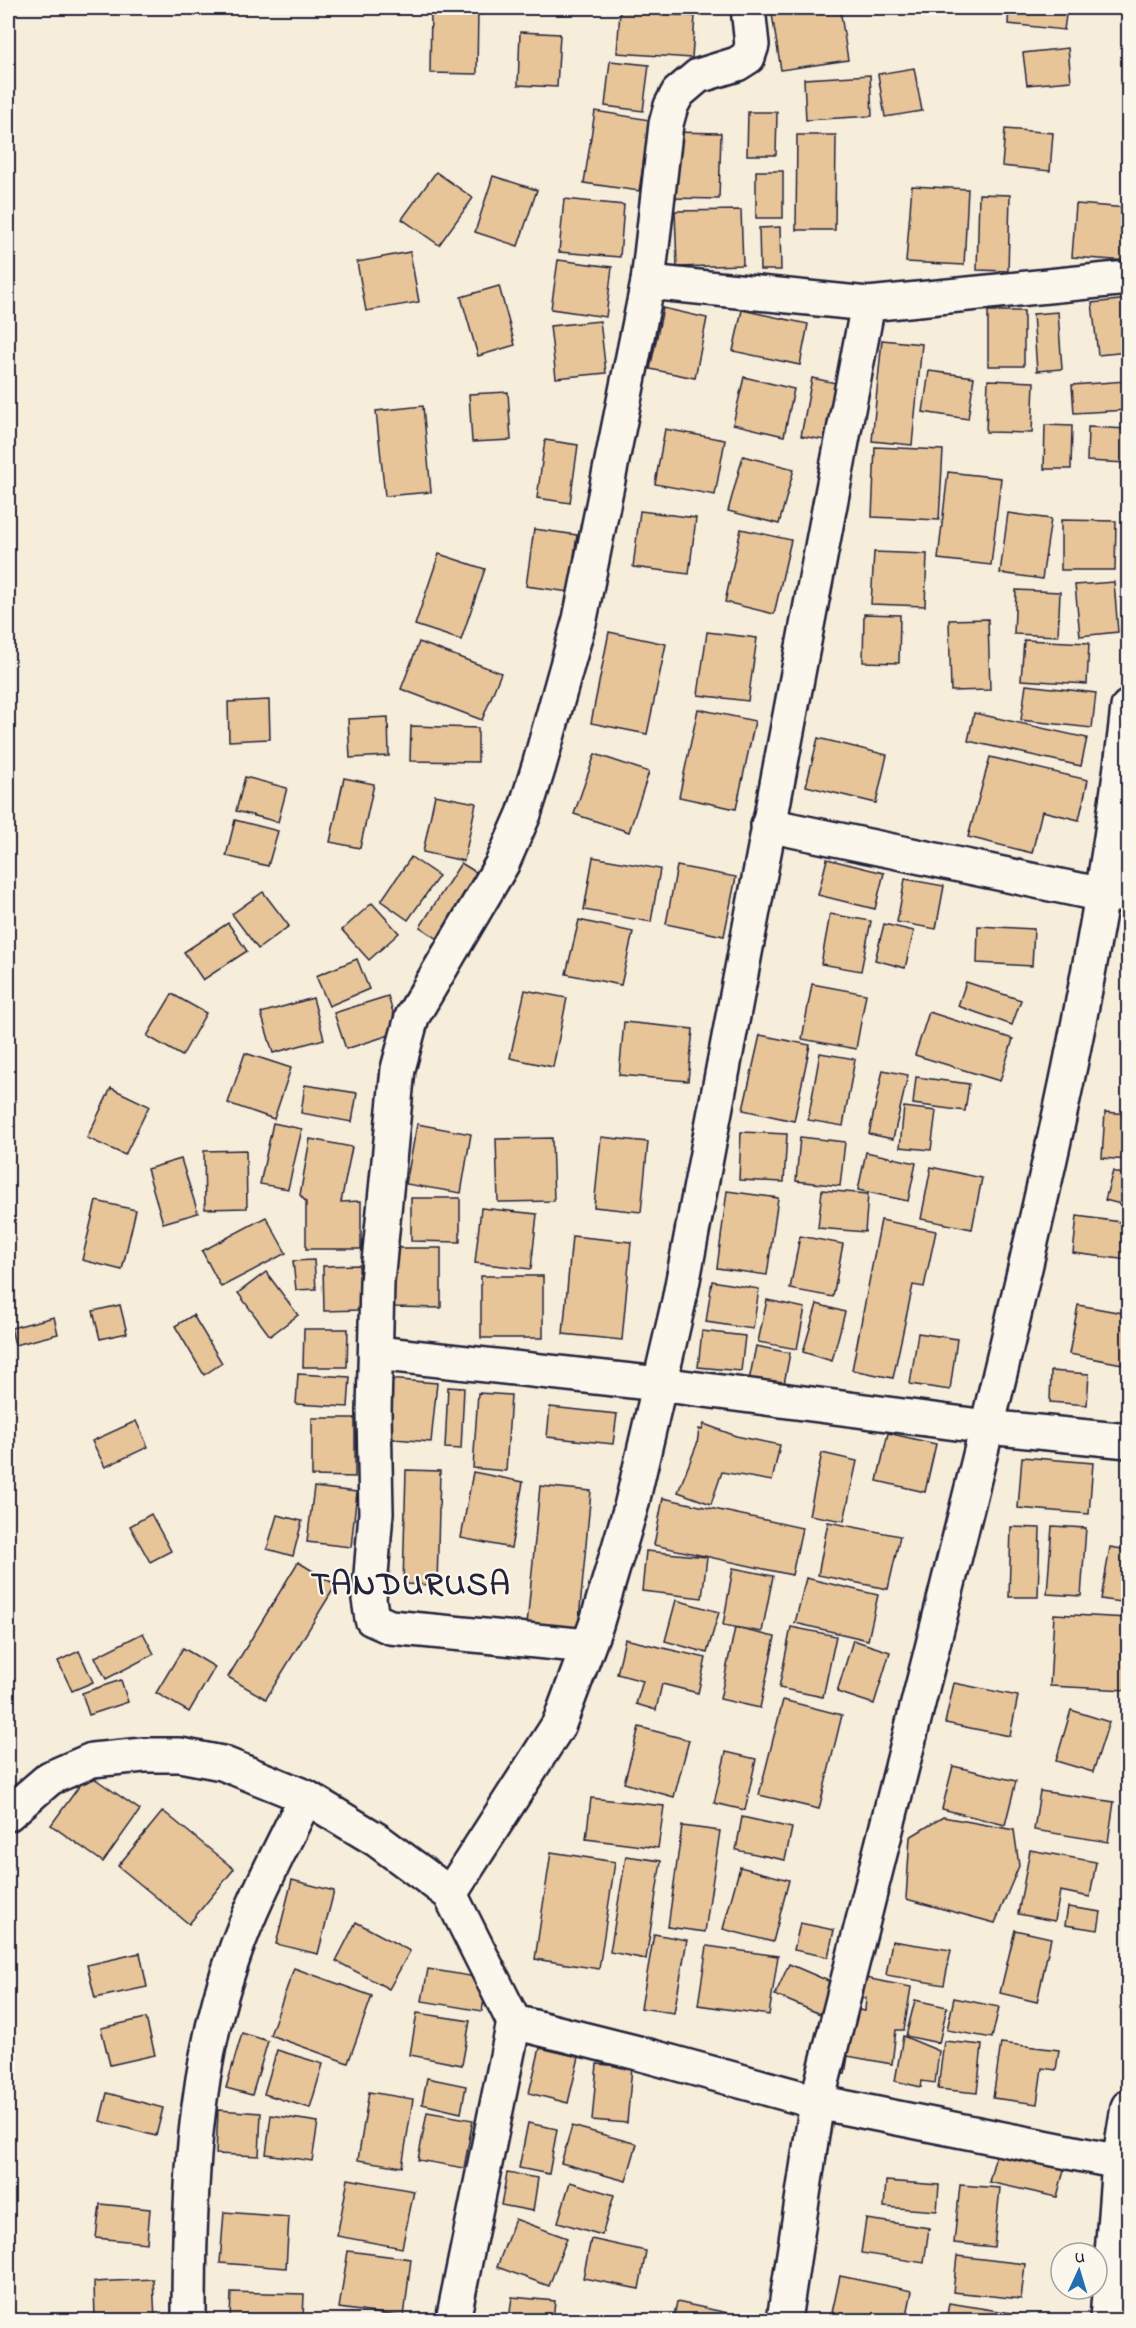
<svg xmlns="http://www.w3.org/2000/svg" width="1136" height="2328" font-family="'Indie Flower',sans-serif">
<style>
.building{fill:#e7c599;stroke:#22223b;stroke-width:1.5}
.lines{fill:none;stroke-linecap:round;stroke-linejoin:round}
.minor-casing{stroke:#22223b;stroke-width:38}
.tertiary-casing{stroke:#22223b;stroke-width:38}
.minor{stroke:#fbf7ec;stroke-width:33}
.tertiary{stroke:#fbf7ec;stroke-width:33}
.labels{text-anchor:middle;stroke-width:4.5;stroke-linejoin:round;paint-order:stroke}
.district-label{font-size:33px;font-weight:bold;letter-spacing:1.5px;fill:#22223b;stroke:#fbf7ec}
</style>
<rect width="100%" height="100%" fill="#f7eddb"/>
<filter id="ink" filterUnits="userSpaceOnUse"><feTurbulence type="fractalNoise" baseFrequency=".0167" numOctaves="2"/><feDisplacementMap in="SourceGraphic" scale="12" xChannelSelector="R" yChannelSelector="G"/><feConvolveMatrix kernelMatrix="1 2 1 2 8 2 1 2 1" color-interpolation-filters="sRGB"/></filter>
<g filter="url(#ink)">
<g class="building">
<path d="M771,8H840L848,60L781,70Z"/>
<path d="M1009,8H1067L1064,30L1008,24Z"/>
<path d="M431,9H478L477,74L430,73Z"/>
<path d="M620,11L695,16L692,58L617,53Z"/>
<path d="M520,32L560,34L557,87L518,85Z"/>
<path d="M1068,48L1071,81L1027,85L1023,53Z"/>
<path d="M610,61L649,65L643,111L605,106Z"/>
<path d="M914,68L922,111L885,117L878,74Z"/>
<path d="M870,75L872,116L806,120L804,79Z"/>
<path d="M595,111L650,120L639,191L584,183Z"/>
<path d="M748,112H777L776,155H747Z"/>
<path d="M1005,129L1053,133L1050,171L1002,166Z"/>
<path d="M670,132L721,133L719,199L669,198Z"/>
<path d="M797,135H836L835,230H796Z"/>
<rect x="756" y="171" width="27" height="47"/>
<path d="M436,172L473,198L439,245L402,219Z"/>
<path d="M493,176L537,190L518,246L475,232Z"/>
<path d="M912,186L968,189L964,265L906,262Z"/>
<path d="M979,194L1010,195L1008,271L977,270Z"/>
<path d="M564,199L624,205L620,257L559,252Z"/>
<path d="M1076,204L1128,208V261L1072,257Z"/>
<path d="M741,210L743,265L677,267L675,211Z"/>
<path d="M780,227L781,270H760L759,228Z"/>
<path d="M410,252L419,302L366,311L357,262Z"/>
<path d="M558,260L612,267L606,317L551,309Z"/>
<path d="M499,286L515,345L478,356L461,297Z"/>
<path d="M1128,299V352L1098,355L1092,303Z"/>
<path d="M663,308L707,318L695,378L650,369Z"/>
<path d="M742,310L808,324L800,365L733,351Z"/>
<rect x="988" y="311" width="36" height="55"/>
<path d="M1058,312L1062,369L1037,371L1033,314Z"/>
<path d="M600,321L606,373L556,378L550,326Z"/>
<path d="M882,340L922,344L912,445L872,441Z"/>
<path d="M929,371L974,377L968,419L923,412Z"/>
<path d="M744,377L794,389L784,436L733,424Z"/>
<path d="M812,378L841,384L830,441L801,436Z"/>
<path d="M988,380L1034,382L1032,433L986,432Z"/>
<path d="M1126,381L1128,410L1074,413L1072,385Z"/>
<path d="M508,392L511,440L472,442L469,394Z"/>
<path d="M423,406L431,492L385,496L376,411Z"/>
<path d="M1045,425L1072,426L1071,469H1044Z"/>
<path d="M1088,427L1128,429L1127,463L1087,461Z"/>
<path d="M665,429L725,440L715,495L655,484Z"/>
<path d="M545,440L578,445L570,503L537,498Z"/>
<path d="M875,447L943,450L939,520L872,517Z"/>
<path d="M743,456L794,469L779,524L728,511Z"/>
<path d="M948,472L1001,478L991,565L938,559Z"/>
<path d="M640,511L696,518L689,574L633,567Z"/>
<path d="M1008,513L1051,519L1042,579L1000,573Z"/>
<path d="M1061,520L1116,521L1115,570H1061Z"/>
<path d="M534,529L577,535L569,592L526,586Z"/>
<path d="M741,529L791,540L774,614L725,602Z"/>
<path d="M874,552L927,554L925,606L871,604Z"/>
<path d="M439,554L485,569L461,640L415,625Z"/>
<path d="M1114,582L1118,632L1080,636L1075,585Z"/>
<path d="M1016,590L1060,592L1058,636L1014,634Z"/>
<path d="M864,614L900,615L899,663L863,662Z"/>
<path d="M988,619L990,690L951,691L949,620Z"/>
<path d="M609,632L666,644L647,734L591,723Z"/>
<path d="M707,632L757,638L748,701L698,695Z"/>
<path d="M1024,640L1089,643L1087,684L1021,680Z"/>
<path d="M419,642L501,673L482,720L401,689Z"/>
<path d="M1026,685L1096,693L1092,728L1021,720Z"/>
<path d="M269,700L270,739L229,741L228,702Z"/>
<path d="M698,709L755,721L736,809L679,797Z"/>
<path d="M974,713L1087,738L1081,766L968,741Z"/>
<path d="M388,717L389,756L350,758L348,719Z"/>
<path d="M411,726L478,728V762L410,761Z"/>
<path d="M818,738L887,755L876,803L806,786Z"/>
<path d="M595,754L649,772L629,832L574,814Z"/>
<path d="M990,757L1088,780L1079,820L1042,811L1032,853L968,837Z"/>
<path d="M245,777L287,788L278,822L236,811Z"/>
<path d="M344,778L374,784L360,848L330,842Z"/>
<path d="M435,795L476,803L464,861L423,852Z"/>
<path d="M235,820L278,831L268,866L226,856Z"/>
<path d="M411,857L439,876L408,920L381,901Z"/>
<path d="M593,857L660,869L651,922L584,910Z"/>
<path d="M827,859L884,873L875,909L818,895Z"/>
<path d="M461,863L479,874L438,939L420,927Z"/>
<path d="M677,866L736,877L724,936L666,924Z"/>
<path d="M905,879L944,886L936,929L897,922Z"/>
<path d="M263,892L289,926L258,949L232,914Z"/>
<path d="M372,903L399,933L369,960L342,930Z"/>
<path d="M830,914L871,921L861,971L821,964Z"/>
<path d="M579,920L633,932L621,985L566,974Z"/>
<path d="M228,923L247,951L203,980L184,952Z"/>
<path d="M884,924L914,931L905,968L875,960Z"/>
<path d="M978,926L1034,929L1032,966L977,963Z"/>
<path d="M357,959L369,989L329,1006L316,976Z"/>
<path d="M966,982L1021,1000L1012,1025L958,1006Z"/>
<path d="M812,984L866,994L856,1049L802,1039Z"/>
<path d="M525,990L567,998L553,1067L510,1058Z"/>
<path d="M172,994L206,1013L182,1056L147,1036Z"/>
<path d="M388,996L399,1032L346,1049L334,1013Z"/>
<path d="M313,998L324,1039L273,1053L261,1013Z"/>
<path d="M929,1012L1013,1039L1000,1081L915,1055Z"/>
<path d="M624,1022L693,1029L688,1081L619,1075Z"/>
<path d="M760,1035L810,1045L794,1121L743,1110Z"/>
<path d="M245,1053L291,1068L274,1119L228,1103Z"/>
<path d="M820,1053L855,1059L843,1126L808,1120Z"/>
<path d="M883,1070L908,1075L893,1139L869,1134Z"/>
<path d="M916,1077L969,1084L965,1111L913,1104Z"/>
<path d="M305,1085L357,1093L352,1122L301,1113Z"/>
<path d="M111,1088L149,1106L125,1155L87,1138Z"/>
<path d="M904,1107L936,1111L931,1150L900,1147Z"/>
<path d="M1105,1112L1128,1114V1160L1102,1158Z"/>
<path d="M273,1123L302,1129L288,1189L260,1184Z"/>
<path d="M417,1124L471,1134L461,1193L406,1184Z"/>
<path d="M741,1132L787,1134L784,1182L739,1180Z"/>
<path d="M601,1137L648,1142L641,1212L594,1207Z"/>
<path d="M800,1137L845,1142L840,1186L796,1181Z"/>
<path d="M552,1138L554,1201L498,1202L496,1139Z"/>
<path d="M310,1139L352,1147L341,1202L361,1201V1249H306V1202L300,1195Z"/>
<path d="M246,1150L247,1208L205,1209L204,1151Z"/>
<path d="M866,1152L916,1163L908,1201L858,1190Z"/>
<path d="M181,1159L198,1213L163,1223L147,1169Z"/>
<path d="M931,1167L982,1178L972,1229L921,1219Z"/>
<path d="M1113,1171L1128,1176V1206L1105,1200Z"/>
<path d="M822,1190L868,1194L865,1232L818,1228Z"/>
<path d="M727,1191L778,1198L767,1275L717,1268Z"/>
<path d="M411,1198H460V1242L411,1241Z"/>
<path d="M96,1201L136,1210L122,1270L82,1260Z"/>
<path d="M481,1208L537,1214L531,1269L475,1263Z"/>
<path d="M1077,1216L1128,1223V1260L1073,1253Z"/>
<path d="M266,1217L286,1253L221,1287L202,1251Z"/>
<path d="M881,1220L936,1231L924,1287L913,1285L893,1378L852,1370Z"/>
<path d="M572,1236L631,1242L622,1340L563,1334Z"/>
<path d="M800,1236L843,1244L833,1297L790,1289Z"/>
<path d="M394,1248H441V1308L394,1307Z"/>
<path d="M314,1260L316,1289L296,1290L293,1261Z"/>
<path d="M359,1265L360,1310L324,1311L323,1266Z"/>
<path d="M266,1272L298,1315L270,1336L238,1293Z"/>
<rect x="481" y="1276" width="62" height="62"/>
<path d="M712,1281L759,1289L753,1329L706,1322Z"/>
<path d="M767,1300L805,1308L797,1349L758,1342Z"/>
<path d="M817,1304L845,1312L832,1361L803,1352Z"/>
<path d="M120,1305L127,1333L100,1339L93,1311Z"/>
<path d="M1078,1305L1128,1314V1365L1069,1354Z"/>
<path d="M193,1315L222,1363L204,1375L175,1326Z"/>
<path d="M54,1317L58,1334L15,1345L11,1328Z"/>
<path d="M304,1329H348L347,1367H303Z"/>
<path d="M702,1331L745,1336L741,1371L698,1367Z"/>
<path d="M918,1333L957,1339L950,1390L910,1384Z"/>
<path d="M756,1346L790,1353L783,1389L749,1381Z"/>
<path d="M1051,1371L1089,1374L1087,1405L1050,1402Z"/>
<path d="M298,1374L350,1377L348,1407L296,1404Z"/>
<path d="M387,1379L437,1383L431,1442L383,1438Z"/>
<path d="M448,1387L464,1388L461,1449L445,1448Z"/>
<path d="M478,1393L511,1395L506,1471L473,1468Z"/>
<path d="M550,1407L617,1414L613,1444L547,1437Z"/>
<path d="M312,1418H355V1477L312,1476Z"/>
<path d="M136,1421L148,1447L105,1467L92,1441Z"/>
<path d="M704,1424L736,1436L780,1445L772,1481L722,1472L711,1504L678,1492L697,1444L699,1429L702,1430Z"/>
<path d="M888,1433L936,1444L925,1492L877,1481Z"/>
<path d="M822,1453L857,1461L844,1521L809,1515Z"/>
<path d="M1022,1457L1093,1463L1089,1514L1018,1508Z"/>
<path d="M406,1470L440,1471L437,1585L403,1584Z"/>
<path d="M473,1472L523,1482L511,1548L461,1538Z"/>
<path d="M540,1486L591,1491L578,1630L527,1625Z"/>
<path d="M314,1487L357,1492L351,1547L307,1542Z"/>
<path d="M663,1498L802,1528L792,1575L654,1545Z"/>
<path d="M151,1514L171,1551L150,1562L130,1526Z"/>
<path d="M277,1515L302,1521L293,1556L267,1549Z"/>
<path d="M828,1522L900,1536L888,1589L818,1575Z"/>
<path d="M1052,1526L1086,1528L1081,1596L1047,1594Z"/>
<path d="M1011,1527L1040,1528L1038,1597H1009Z"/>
<path d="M1110,1547L1128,1550V1603L1101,1599Z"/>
<path d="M646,1551L707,1557L702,1598L642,1591Z"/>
<path d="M298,1562L336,1585L266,1699L228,1677Z"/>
<path d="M733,1568L773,1576L762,1632L723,1625Z"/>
<path d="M806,1578L878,1595L868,1640L795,1623Z"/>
<path d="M676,1600L719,1612L707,1653L665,1641Z"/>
<path d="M1054,1614L1128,1618L1127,1690L1050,1686Z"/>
<path d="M791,1627L836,1636L823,1697L779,1688Z"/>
<path d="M735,1628L775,1637L760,1708L720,1699Z"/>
<path d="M143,1633L154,1654L106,1679L95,1657Z"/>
<path d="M625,1639L706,1658L698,1693L662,1684L656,1710L636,1704L643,1681L617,1674Z"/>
<path d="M853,1640L890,1652L874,1704L837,1692Z"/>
<path d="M183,1648L215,1667L189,1712L156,1693Z"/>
<path d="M79,1651L93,1682L72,1691L58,1661Z"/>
<path d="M121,1680L128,1702L89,1715L82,1693Z"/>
<path d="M954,1683L1018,1696L1010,1736L945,1723Z"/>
<path d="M783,1700L842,1715L819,1809L759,1795Z"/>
<path d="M1071,1710L1109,1722L1093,1772L1056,1761Z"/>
<path d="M639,1727L689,1740L674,1797L624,1783Z"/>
<path d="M726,1752L756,1759L745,1810L714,1803Z"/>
<path d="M953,1766L1016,1781L1005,1825L942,1809Z"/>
<path d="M88,1774L140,1810L103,1862L51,1825Z"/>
<path d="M1040,1791L1114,1802L1108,1842L1034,1830Z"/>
<path d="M591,1798L664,1806L658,1848L586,1839Z"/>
<path d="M163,1811L234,1869L189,1924L118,1866Z"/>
<path d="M742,1817L792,1828L785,1860L736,1850Z"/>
<path d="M943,1817L1014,1830L1019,1866L995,1923L906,1899L910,1837Z"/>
<path d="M682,1826L720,1831L705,1932L668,1927Z"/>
<path d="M1030,1850L1096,1862L1090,1897L1060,1891L1055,1921L1018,1914Z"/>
<path d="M551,1852L615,1862L599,1969L535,1959Z"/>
<path d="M626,1856L661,1861L646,1959L610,1952Z"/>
<path d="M740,1867L789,1880L773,1942L723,1929Z"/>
<path d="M292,1880L334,1891L318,1954L276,1944Z"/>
<path d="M1068,1907L1101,1912L1098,1930L1065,1925Z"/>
<path d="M356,1922L410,1951L389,1989L336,1961Z"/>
<path d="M800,1923L834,1930L828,1957L794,1950Z"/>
<path d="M1015,1930L1051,1938L1037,2002L1000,1993Z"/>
<path d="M654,1934L687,1940L674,2013L641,2008Z"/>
<path d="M892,1941L951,1950L944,1985L886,1975Z"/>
<path d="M707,1946L778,1956L769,2015L698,2005Z"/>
<path d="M140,1953L147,1987L95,1998L87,1965Z"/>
<path d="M789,1964L833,1983L820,2014L775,1995Z"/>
<path d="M294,1968L372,1996L348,2063L270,2035Z"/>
<path d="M428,1969L488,1979L482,2011L422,2001Z"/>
<path d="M855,1976L911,1987L904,2030H896L892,2064L848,2056L845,2074L837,2075L848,2008L865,2011L866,1998L853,1996Z"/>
<path d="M954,1998L999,2007L992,2038L947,2030Z"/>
<path d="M915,2000L947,2007L939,2043L906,2036Z"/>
<path d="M417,2013L470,2021L462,2065L410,2055Z"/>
<path d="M146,2018L155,2055L110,2065L101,2028Z"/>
<path d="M242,2033L268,2041L252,2095L226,2088Z"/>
<path d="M903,2036L939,2051L935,2083L922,2081L921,2087L895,2081Z"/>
<path d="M944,2041L982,2045L977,2093L938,2089Z"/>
<path d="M1001,2043L1059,2050L1056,2070L1042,2068L1037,2104L993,2098Z"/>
<path d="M540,2048L579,2057L568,2103L529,2093Z"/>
<path d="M277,2050L323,2064L310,2108L264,2094Z"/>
<path d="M597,2064L632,2067L627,2123L592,2120Z"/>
<path d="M427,2078L466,2086L461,2113L422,2104Z"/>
<path d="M369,2092L413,2099L402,2167L358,2160Z"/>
<path d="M107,2093L163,2108L156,2136L100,2121Z"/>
<path d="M218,2110L261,2113L259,2156L216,2154Z"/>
<path d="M427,2112L473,2120L464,2168L418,2160Z"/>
<path d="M271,2115L318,2122L312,2161L266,2154Z"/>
<path d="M528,2123L557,2129L549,2174L519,2168Z"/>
<path d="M572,2126L637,2144L626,2181L561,2163Z"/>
<path d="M998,2146L1066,2162L1057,2197L989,2182Z"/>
<path d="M507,2173L538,2178L533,2211L501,2205Z"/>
<path d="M348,2179L414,2191L402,2248L337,2236Z"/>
<path d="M886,2181L939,2185L937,2211L884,2207Z"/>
<path d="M570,2182L614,2195L602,2235L558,2222Z"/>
<path d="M960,2185L1000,2188L994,2247L954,2243Z"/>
<path d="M100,2204L150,2209L147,2243L96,2238Z"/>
<path d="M224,2212L289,2217L286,2268L220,2263Z"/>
<path d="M515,2219L567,2238L549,2286L497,2267Z"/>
<path d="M866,2219L929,2228L924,2263L861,2253Z"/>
<path d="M591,2239L646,2251L639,2289L583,2278Z"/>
<path d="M348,2251L411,2259L404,2317L339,2308Z"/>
<path d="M957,2256L1025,2264L1021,2299L953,2292Z"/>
<path d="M1057,2259H1061V2288H1060Z"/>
<path d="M840,2276L912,2291L906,2320H868L832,2313Z"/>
<path d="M153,2279L155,2320H95L94,2282Z"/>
<path d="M231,2292L304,2294L303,2320H230Z"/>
<path d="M512,2297L555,2301L553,2320H509Z"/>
<path d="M677,2302L751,2318L750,2320H673Z"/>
<path d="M949,2303L1029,2316L1028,2320H946Z"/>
</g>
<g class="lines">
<defs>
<g id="minor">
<path d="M648,282L666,124L671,106L678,93L698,76L737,64L748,57L752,45L748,8"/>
<path d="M1128,707C1102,948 1046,1184 989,1419C933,1647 875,1874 817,2102L1119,2162L1128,2107"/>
<path d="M768,825L1103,895H1128"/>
<path d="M376,1353L659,1384L987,1427L1128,1441"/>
<path d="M588,1646L390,1627L372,1619L369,1599L376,1513L374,1412L377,1282L398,1069L412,1017L502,864L524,814L539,766L580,619L648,282L868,304"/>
<path d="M450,1894L559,1724L596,1625L631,1507L679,1301L868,304L1128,278"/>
<path d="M189,2320C189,2197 192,2072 234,1955C253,1900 281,1849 306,1797"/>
<path d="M453,2320L514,2022"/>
<path d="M1107,2320L1119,2162"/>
</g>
<path id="tertiary" d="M8,1814L50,1778L92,1760L144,1755H180L222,1763L306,1797L377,1840L450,1894L514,2022L638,2053L817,2102L784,2320"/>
</defs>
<use href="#minor" class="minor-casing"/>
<use href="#tertiary" class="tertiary-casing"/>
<use href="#minor" class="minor"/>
<use href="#tertiary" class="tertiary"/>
</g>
</g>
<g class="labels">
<g class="district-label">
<text x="411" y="1594">TANDURUSA</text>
</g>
</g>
<rect width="1136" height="2328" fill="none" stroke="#fbf7ec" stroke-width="30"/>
<rect x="15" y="15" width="1106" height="2298" fill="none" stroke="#22223b" stroke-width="2" filter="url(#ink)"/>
<g transform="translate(1079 2271) rotate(4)"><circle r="28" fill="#fbf7ec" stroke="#a4a2a5" stroke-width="1.5"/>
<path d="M0-4.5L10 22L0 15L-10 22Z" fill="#1f6fb2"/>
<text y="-9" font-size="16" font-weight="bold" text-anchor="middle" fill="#22223b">U</text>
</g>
</svg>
